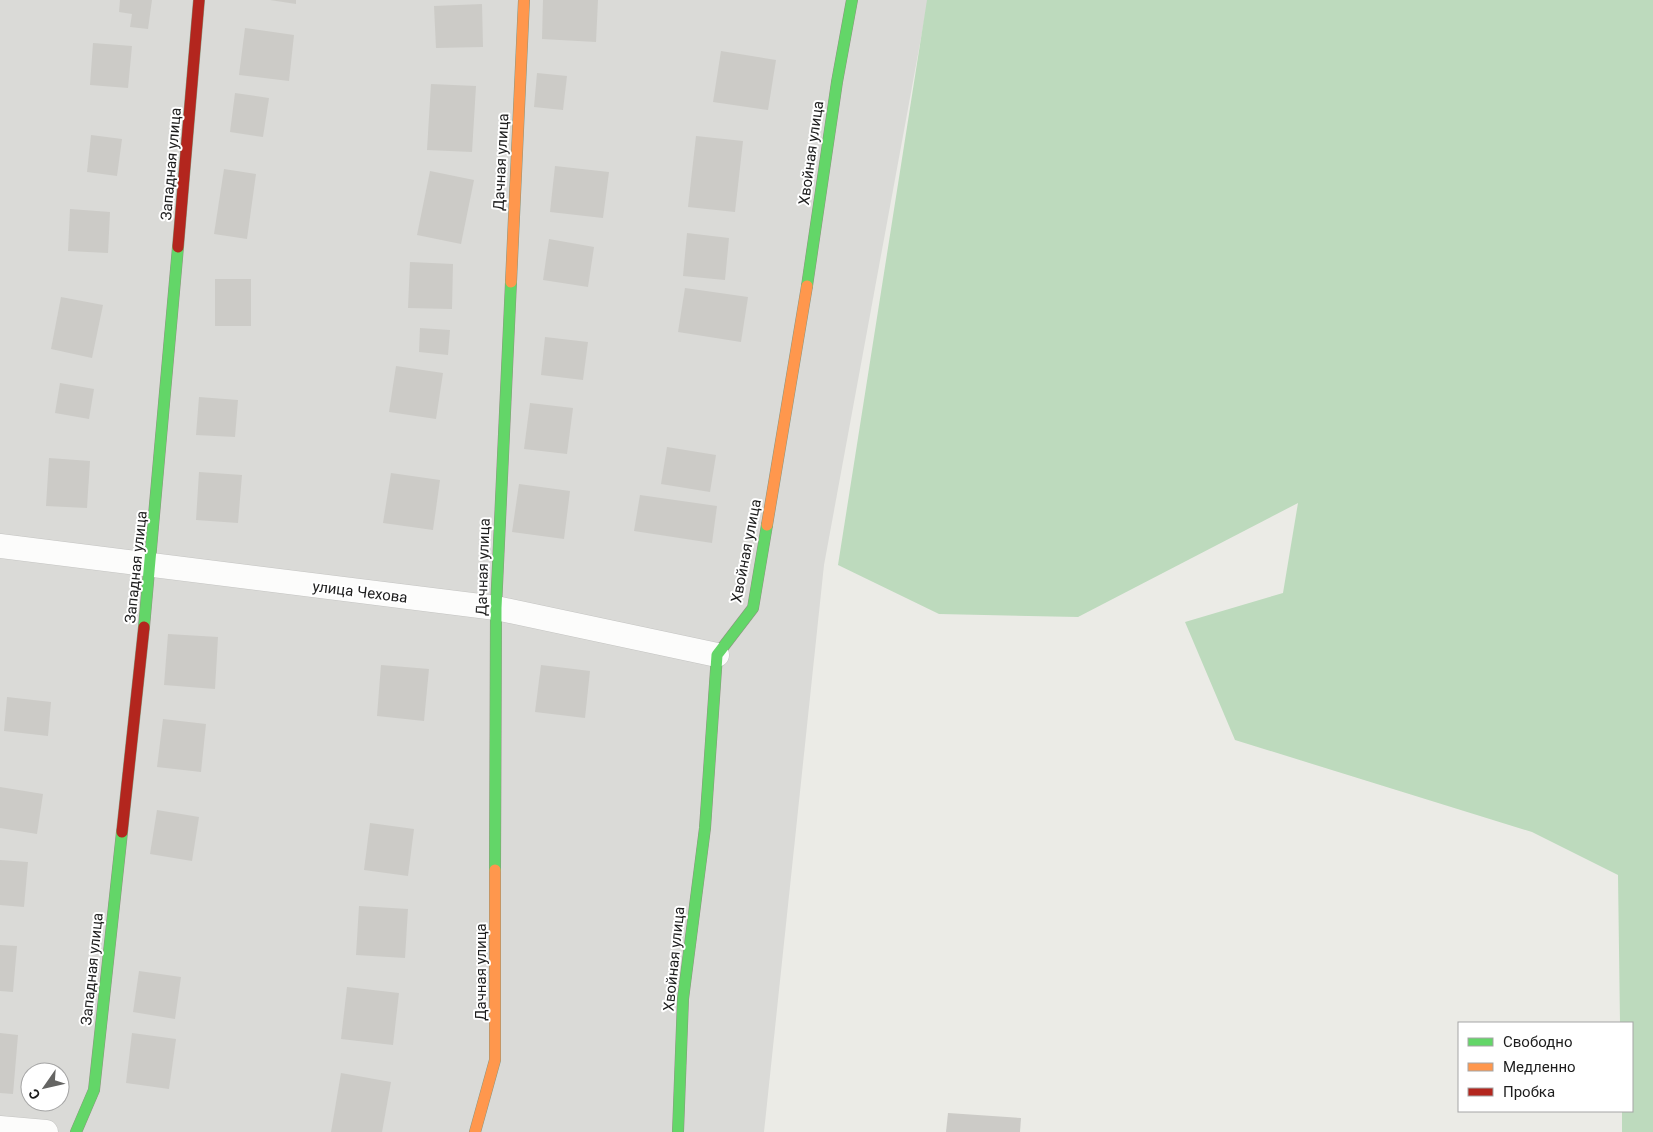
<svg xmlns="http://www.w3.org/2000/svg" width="1653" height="1132" font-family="Roboto,sans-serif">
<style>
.residential{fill:#dadad7;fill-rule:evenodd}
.forest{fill:#bddabd}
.building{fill:#cccbc7}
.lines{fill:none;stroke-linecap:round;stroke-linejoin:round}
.street-casing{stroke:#c4c4c2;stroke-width:25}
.fast-casing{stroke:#8b957e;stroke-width:12}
.slow-casing{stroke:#8b957e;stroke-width:12}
.jam-casing{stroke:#8b957e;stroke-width:12}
.street{stroke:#fcfcfb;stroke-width:24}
.fast{stroke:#63d668;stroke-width:11}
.slow{stroke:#ff974d;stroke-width:11}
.jam{stroke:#b3261e;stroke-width:11}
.labels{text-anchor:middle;stroke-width:4;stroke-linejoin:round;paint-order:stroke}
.street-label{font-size:15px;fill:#1d1d1d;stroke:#fff}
</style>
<rect width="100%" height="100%" fill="#ebebe6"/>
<path class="residential" d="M0,0H928L824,565L764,1132H0ZM30,1072H60V1102H30Z"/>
<path class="forest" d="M927,0H1653V1132H1622V1111H1632V1023H1620L1618,875L1532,832L1235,740L1185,622L1283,593L1298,503L1078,617L939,614L838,565Z"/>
<g class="building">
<path d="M120,0H152L148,29L130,27L132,14L119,12Z"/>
<path d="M270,0H296V4Z"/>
<path d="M543,0H598L596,42L542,39Z"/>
<path d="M482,4L483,47L436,48L434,6Z"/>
<path d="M245,28L294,35L289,81L239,75Z"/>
<path d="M93,43L132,46L128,88L90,85Z"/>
<path d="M721,51L776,60L768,110L713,102Z"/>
<path d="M537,73L567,76L563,110L534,107Z"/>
<path d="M431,84L476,86L472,152L427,150Z"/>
<path d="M235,93L269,98L263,137L230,132Z"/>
<path d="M91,135L122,139L117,176L87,172Z"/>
<path d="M696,136L743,141L735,212L688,207Z"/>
<path d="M555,166L609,172L603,218L550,212Z"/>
<path d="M224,169L256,174L247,239L214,234Z"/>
<path d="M430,171L474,180L461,244L417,235Z"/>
<path d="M70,209L110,212L108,253L68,251Z"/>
<path d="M687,233L729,238L725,280L683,276Z"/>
<path d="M549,239L594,247L588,287L543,280Z"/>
<path d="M410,262L453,264L452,309L408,308Z"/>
<rect x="215" y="279" width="36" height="47"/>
<path d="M685,288L748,297L741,342L678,332Z"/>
<path d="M61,297L103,305L92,358L51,349Z"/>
<path d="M420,328L450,330L448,355L419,352Z"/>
<path d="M545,337L588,342L583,380L541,375Z"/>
<path d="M396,366L443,373L436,419L389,412Z"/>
<path d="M60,383L94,389L89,419L55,413Z"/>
<path d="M199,397L238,400L235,437L196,435Z"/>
<path d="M530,403L573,408L567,454L524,449Z"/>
<path d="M667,447L716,455L710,492L661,484Z"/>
<path d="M49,458L90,461L87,508L46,506Z"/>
<path d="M199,472L242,475L238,523L196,520Z"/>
<path d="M391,473L440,480L433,530L383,523Z"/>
<path d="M519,484L570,491L564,539L512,532Z"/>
<path d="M640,495L717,506L712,543L634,531Z"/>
<path d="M168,634L218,637L215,689L164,685Z"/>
<path d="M381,665L429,669L424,721L377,716Z"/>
<path d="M541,665L590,671L585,718L535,712Z"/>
<path d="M7,697L51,702L48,736L4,731Z"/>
<path d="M163,719L206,724L201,772L157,767Z"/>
<path d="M0,787L43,794L37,834L0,828Z"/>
<path d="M157,810L199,817L192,861L150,854Z"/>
<path d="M370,823L414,829L408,876L364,870Z"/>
<path d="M0,860L28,862L24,907L0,905Z"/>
<path d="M359,906L408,909L405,958L356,955Z"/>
<path d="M0,945L17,946L13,992L0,991Z"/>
<path d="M139,971L181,977L175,1019L133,1012Z"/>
<path d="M347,987L399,993L393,1045L341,1039Z"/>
<path d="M0,1033L18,1035L13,1094L0,1093Z"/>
<path d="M132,1033L176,1039L169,1089L126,1083Z"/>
<path d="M341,1073L391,1082L382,1132H331Z"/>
<path d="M948,1113L1021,1118L1020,1132H946Z"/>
</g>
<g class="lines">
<defs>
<g id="street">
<path d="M0,546L496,608L717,655"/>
<path d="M0,1128L46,1132"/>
</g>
<g id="fast">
<path d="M807,286L837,82L852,0"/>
<path d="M144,627L178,247"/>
<path d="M495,870L496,608L511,282"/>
<path d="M76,1132L94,1090L122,832"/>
<path d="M678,1132L683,999L705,828L717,655L753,608L767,525"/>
</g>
<g id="slow">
<path d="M511,282L524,0"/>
<path d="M767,525L807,286"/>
<path d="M475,1132L495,1060V870"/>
</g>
<g id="jam">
<path d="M178,247L199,0"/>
<path d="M122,832L144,627"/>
</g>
</defs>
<use href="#street" class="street-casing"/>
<use href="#fast" class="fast-casing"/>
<use href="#slow" class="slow-casing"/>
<use href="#jam" class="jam-casing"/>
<use href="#street" class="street"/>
<use href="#fast" class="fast"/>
<use href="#slow" class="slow"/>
<use href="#jam" class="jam"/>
</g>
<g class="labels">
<g class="street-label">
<text transform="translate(811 153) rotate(-82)" y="5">Хвойная улица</text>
<text transform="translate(501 162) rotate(-87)" y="5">Дачная улица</text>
<text transform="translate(171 164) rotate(-85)" y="5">Западная улица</text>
<text transform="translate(746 551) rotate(-79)" y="5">Хвойная улица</text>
<text transform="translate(136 567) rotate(-84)" y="5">Западная улица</text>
<text transform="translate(483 567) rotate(-88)" y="5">Дачная улица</text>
<text transform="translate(360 592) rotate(7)" y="5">улица Чехова</text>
<text transform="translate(674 959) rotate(-84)" y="5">Хвойная улица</text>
<text transform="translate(92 969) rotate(-84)" y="5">Западная улица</text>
<text transform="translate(481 972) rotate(-90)" y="5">Дачная улица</text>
</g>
</g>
<rect x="1458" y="1022" width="175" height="90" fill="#ffffff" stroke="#a5a5a5"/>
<rect x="1468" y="1038" width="25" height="8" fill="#63d668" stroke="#a5a5a5"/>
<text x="1503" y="1047" font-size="15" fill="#1d1d1d">Свободно</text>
<rect x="1468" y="1063" width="25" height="8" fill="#ff974d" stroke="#a5a5a5"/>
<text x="1503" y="1072" font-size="15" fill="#1d1d1d">Медленно</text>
<rect x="1468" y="1088" width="25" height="8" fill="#b3261e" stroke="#a5a5a5"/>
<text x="1503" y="1097" font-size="15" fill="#1d1d1d">Пробка</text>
<g transform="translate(45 1087) rotate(236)"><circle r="24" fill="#ffffff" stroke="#a5a5a5"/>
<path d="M0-4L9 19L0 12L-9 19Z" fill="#656563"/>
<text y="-8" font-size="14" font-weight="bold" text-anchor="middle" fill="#1d1d1d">С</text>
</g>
</svg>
